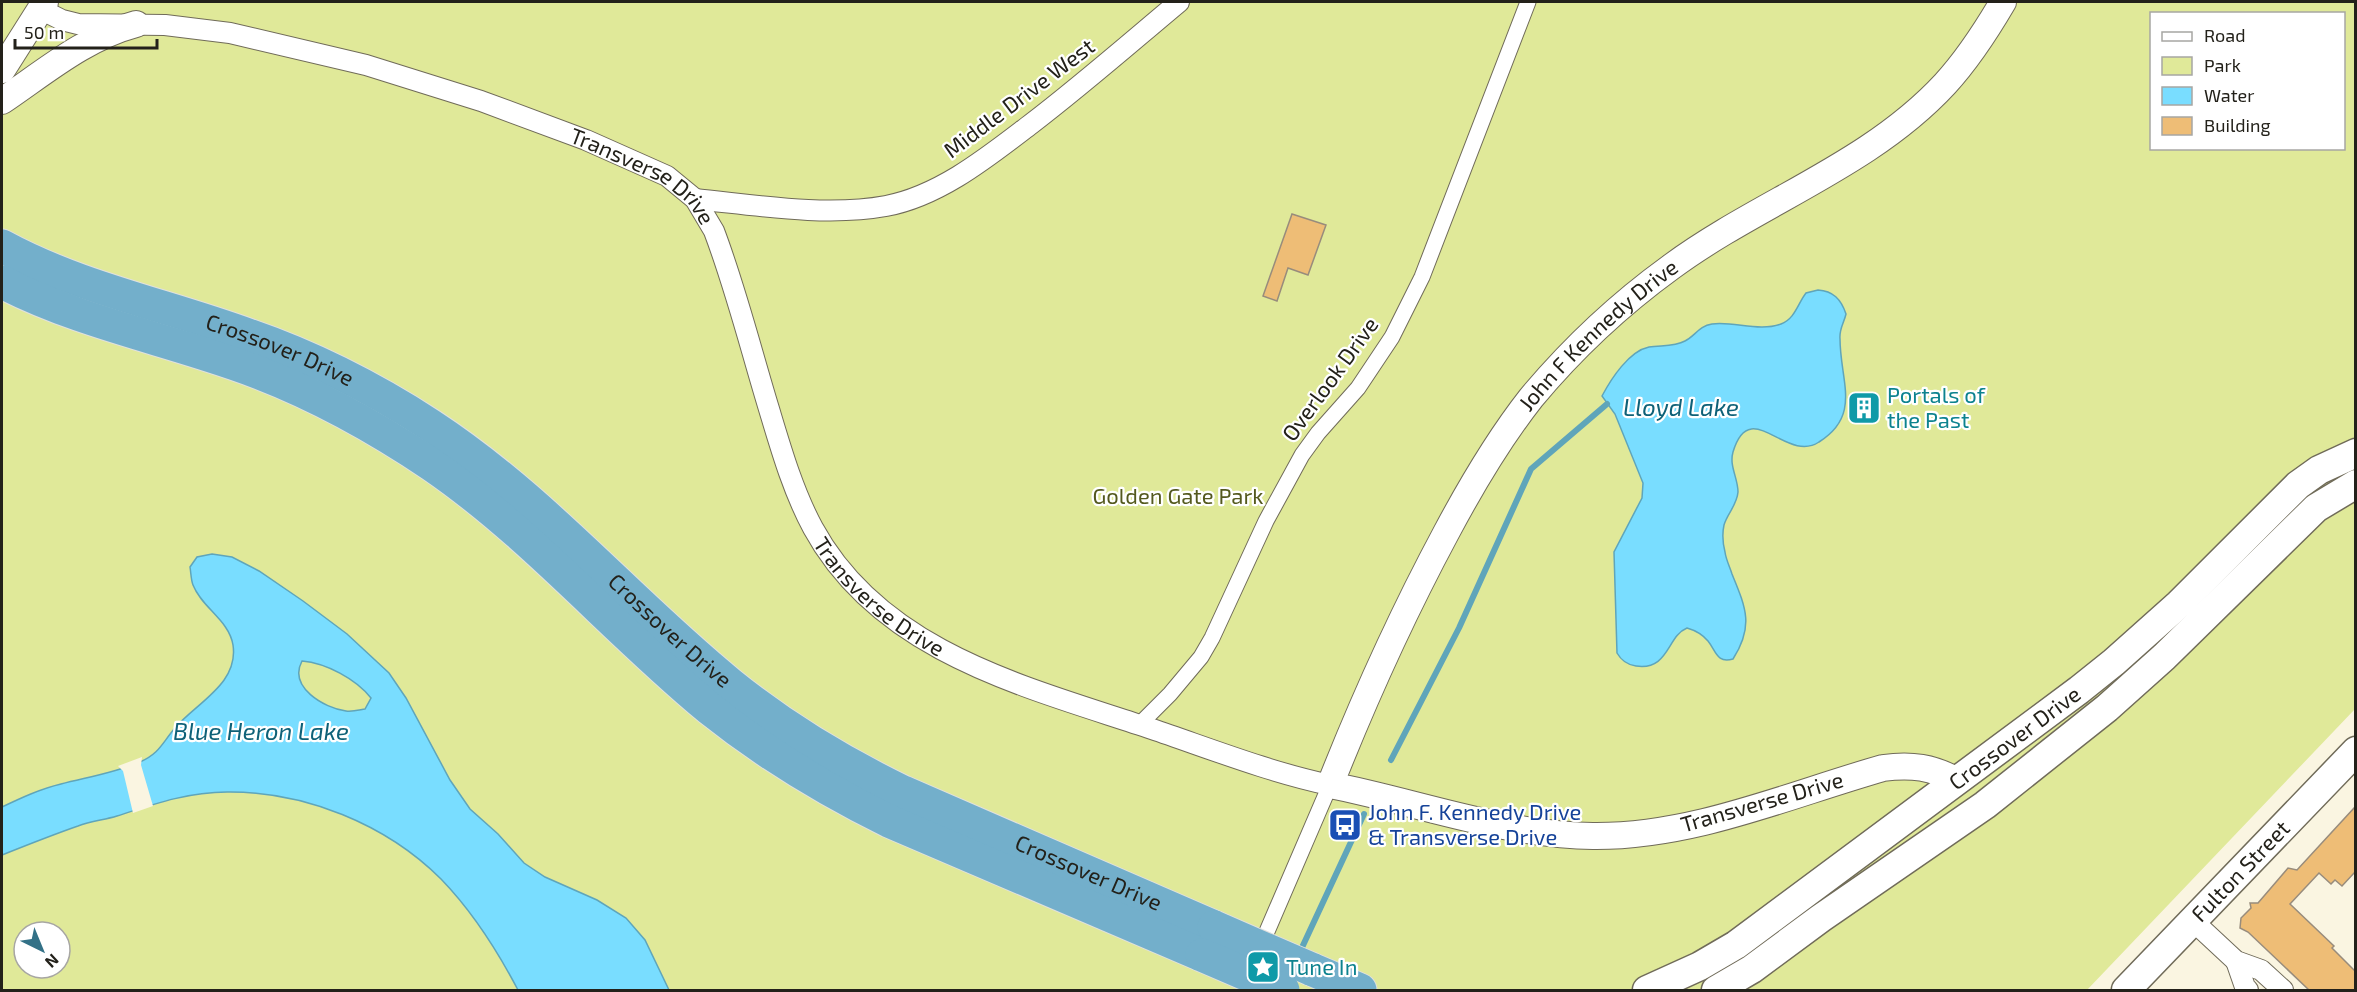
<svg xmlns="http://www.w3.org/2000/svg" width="2357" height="992" font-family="'Exo 2',sans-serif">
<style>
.green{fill:#e0e999;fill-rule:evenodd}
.water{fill:#79ddff;stroke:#5fa5ba;stroke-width:1.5;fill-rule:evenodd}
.pier{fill:#faf5e1}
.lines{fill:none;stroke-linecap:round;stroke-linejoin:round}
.stream{stroke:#5fa5ba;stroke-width:6}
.building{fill:#eebd76;stroke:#988c7c;stroke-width:1.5}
.pedestrian-casing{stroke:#706b59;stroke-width:17}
.minor-casing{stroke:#706b59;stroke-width:22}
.tertiary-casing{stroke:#706b59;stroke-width:28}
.secondary-casing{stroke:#706b59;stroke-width:31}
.trunk-casing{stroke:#e0e0df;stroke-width:35}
.pedestrian{stroke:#fff;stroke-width:15}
.minor{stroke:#fff;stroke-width:20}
.tertiary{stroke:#fff;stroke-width:26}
.secondary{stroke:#fff;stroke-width:28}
.trunk{stroke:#73afcb;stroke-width:33}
.trunk-bridge-casing{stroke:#e0e0df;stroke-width:35;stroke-linecap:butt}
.trunk-bridge{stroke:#73afcb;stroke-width:33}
.labels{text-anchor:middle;stroke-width:4.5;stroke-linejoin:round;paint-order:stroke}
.street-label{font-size:22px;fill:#23211a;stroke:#fff}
.culture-label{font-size:22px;fill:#0d838f;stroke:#fff;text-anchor:start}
.park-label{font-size:22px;fill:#54591e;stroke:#fff}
.transit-label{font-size:22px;fill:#164399;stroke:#fff;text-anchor:start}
.water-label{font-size:24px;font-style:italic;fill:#0e6178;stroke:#fff}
</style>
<rect width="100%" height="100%" fill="#faf5e1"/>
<path class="green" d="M2,2H2355V709L2087,990H2ZM2152,14H2344V148H2152ZM24,932H60V968H24Z"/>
<g class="water">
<path d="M1818,290C1833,291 1841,299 1846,314C1844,323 1839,329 1840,339C1840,381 1862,415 1819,442C1786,464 1750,395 1733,452C1729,466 1738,478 1738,492C1737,505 1727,514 1724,525C1722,534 1723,544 1725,552C1726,560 1730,567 1732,574C1746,608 1754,626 1733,659C1717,664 1716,651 1708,641C1703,635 1694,630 1687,628C1667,636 1669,671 1636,666C1628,665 1621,660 1617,653L1614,552L1642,498L1643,483L1615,414L1602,396C1611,379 1629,351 1649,347C1661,345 1674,347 1685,341C1695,336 1699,326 1712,324C1734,321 1759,332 1781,324C1795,319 1798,303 1806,293Z"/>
<path d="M212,554L232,557L259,571L303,601L347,634L389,673L406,698L450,780L470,809L498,834L524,863L545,877L597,900L626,918L645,940L669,990H518C497,950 473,912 441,879C386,824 304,791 227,792C188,792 154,804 117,816C104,820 91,821 78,826C52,835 27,845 2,855V807C21,798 40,789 61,784C88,777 114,773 140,762C160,753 162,743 175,728C196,703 239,684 233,645C229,620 202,608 193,585C191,580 191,573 190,567L197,557ZM302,661C326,663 356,679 371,698L365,709C359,710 352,712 346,711C324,708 288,687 302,661Z"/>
</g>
<path class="pier" d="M142,757L141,765L153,806L133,813L123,771L118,766Z"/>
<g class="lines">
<g class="stream">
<path d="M1391,760L1459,628L1531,469L1607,404"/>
<path d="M1299,954L1364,814"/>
</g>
</g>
<g class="building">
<path d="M1292,214L1326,225L1308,275L1288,268L1277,301L1263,296Z"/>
<path d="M2355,807V872L2342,886L2335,880L2331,884L2319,873L2290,904L2334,946L2332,948L2355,971V990H2309L2248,932L2240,928L2241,918L2251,908L2250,903H2258L2288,868L2297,870Z"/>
</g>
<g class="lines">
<defs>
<g id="pedestrian">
<path d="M1139,725L1170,694L1201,657L1212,638L1266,521L1302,455L1318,433L1358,388L1392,337L1422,277L1528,2"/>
<path d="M1259,950L1330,785"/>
</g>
<g id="minor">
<path id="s1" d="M40,9L62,20L78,24L165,25L230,33L366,65L481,101L586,140L667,176L695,199L714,231C736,289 751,350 769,409C781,449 793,491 813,528C881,653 1027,687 1152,729C1211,749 1269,772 1330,785"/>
<path d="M695,199C755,205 826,217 886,206C940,196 989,156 1031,124C1082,85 1130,43 1179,2"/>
<path d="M2193,921L2236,961L2261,970L2283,990"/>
<path d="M2236,961L2245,987L2248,990"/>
</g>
<g id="tertiary">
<path d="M2,70L45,2"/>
<path d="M2,101C45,72 84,38 136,24"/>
<path id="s2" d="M1957,781C1933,767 1911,764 1883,768C1788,795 1693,837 1593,836C1503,835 1417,802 1330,785C1364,699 1402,615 1446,533C1471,486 1498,440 1531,398C1571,350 1620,304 1671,267C1759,202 1869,166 1945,84C1968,59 1986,31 2003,2"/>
</g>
<g id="secondary">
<path id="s3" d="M1647,990L1700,966L1736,945L2079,690L2114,662L2179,604L2298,485L2319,470L2356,453"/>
<path d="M1716,990L1752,969L1821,918L1985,805L2107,708L2164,657L2316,508L2356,484"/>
<path id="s4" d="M2126,990L2356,751"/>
</g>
<g id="trunk">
<path id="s5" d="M2,246C79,288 166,305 248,335C312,357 373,388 430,425C542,498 628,601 730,684C783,727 841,762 903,792L1214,927"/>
<path d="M2,282C75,320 158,337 235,364C305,388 371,424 432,465C534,535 615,631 710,709C765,753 826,790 889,821L1202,955"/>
<path d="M1311,969L1360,990"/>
</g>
</defs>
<use href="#pedestrian" class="pedestrian-casing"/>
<use href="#minor" class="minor-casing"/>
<use href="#tertiary" class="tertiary-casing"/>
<use href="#secondary" class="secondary-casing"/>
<use href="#trunk" class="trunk-casing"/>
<use href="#pedestrian" class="pedestrian"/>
<use href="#minor" class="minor"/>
<use href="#tertiary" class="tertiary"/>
<use href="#secondary" class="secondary"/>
<use href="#trunk" class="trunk"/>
<defs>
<g id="trunk-bridge">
<path d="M1214,927L1311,969"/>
<path d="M1202,955L1283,990"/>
</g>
</defs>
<use href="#trunk-bridge" class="trunk-bridge-casing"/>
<use href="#trunk-bridge" class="trunk-bridge"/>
</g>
<defs>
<symbol id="building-square" viewBox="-11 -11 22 22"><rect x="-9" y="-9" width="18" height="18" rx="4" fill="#0f9aa8" stroke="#fff"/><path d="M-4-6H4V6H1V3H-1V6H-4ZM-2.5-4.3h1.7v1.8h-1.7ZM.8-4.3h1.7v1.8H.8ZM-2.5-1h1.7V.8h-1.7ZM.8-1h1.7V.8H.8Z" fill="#fff"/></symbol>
<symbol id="bus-square" viewBox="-11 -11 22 22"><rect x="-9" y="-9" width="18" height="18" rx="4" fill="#1a4fb4" stroke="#fff"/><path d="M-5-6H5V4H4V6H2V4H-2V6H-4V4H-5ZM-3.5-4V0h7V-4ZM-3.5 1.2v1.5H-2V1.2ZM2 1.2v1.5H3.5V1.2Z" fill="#fff"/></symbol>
<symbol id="sight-square" viewBox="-11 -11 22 22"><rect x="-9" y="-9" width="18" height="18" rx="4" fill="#0f9aa8" stroke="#fff"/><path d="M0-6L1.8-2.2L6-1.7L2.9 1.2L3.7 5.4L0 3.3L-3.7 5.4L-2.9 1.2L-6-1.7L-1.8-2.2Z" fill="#fff"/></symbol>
</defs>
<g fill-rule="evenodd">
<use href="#building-square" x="1845" y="389" width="38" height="38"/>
<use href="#bus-square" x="1326" y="806" width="38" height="38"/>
<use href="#sight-square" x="1244" y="948" width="38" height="38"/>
</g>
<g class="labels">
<g class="street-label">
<text transform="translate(1019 98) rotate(-37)" y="8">Middle Drive West</text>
<text dy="8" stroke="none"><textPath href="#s1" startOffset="634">Transverse Drive</textPath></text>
<text dy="8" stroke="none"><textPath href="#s2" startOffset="1174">John F Kennedy Drive</textPath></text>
<text dy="8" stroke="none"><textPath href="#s5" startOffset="297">Crossover Drive</textPath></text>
<text transform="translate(1330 379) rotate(-54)" y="8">Overlook Drive</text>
<text dy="8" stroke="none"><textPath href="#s1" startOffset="1138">Transverse Drive</textPath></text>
<text dy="8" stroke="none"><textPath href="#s5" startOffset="782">Crossover Drive</textPath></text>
<text dy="8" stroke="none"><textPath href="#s3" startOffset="447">Crossover Drive</textPath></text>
<text transform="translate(1762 802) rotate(-16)" y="8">Transverse Drive</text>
<text dy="8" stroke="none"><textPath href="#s4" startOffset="165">Fulton Street</textPath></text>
<text dy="8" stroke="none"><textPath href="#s5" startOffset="1269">Crossover Drive</textPath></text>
</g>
<g class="culture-label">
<text x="1887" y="403">Portals of<tspan x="1887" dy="25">the Past</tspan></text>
<text x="1286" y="975">Tune In</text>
</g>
<g class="park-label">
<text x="1178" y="504">Golden Gate Park</text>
</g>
<g class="transit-label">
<text x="1368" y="820">John F. Kennedy Drive<tspan x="1368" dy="25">&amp; Transverse Drive</tspan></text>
</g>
<g class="water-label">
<text x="1681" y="416">Lloyd Lake</text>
<text x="261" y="740">Blue Heron Lake</text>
</g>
</g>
<rect width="2357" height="992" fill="none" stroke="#23211a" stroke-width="6"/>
<rect x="2150" y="12" width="195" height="138" fill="#ffffff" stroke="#a7a6a3" stroke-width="1.5"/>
<rect x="2162" y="32" width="30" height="9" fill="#ffffff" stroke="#a7a6a3" stroke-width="1.5"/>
<text x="2204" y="42" font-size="18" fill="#23211a">Road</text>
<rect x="2162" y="57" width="30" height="18" fill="#e0e999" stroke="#a7a6a3" stroke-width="1.5"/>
<text x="2204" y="72" font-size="18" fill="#23211a">Park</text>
<rect x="2162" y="87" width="30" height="18" fill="#79ddff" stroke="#a7a6a3" stroke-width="1.5"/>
<text x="2204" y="102" font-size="18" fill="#23211a">Water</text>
<rect x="2162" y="117" width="30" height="18" fill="#eebd76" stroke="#a7a6a3" stroke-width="1.5"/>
<text x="2204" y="132" font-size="18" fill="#23211a">Building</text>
<g transform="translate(42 950) rotate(137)"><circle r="28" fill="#ffffff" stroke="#a7a6a3" stroke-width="1.5"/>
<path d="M0-4.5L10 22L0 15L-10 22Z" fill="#337187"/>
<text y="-9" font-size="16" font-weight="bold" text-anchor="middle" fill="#23211a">N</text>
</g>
<path d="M15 39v9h142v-9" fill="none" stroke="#23211a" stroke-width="3"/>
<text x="24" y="39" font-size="18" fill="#23211a" stroke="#ffffff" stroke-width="4.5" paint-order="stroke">50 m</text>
</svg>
